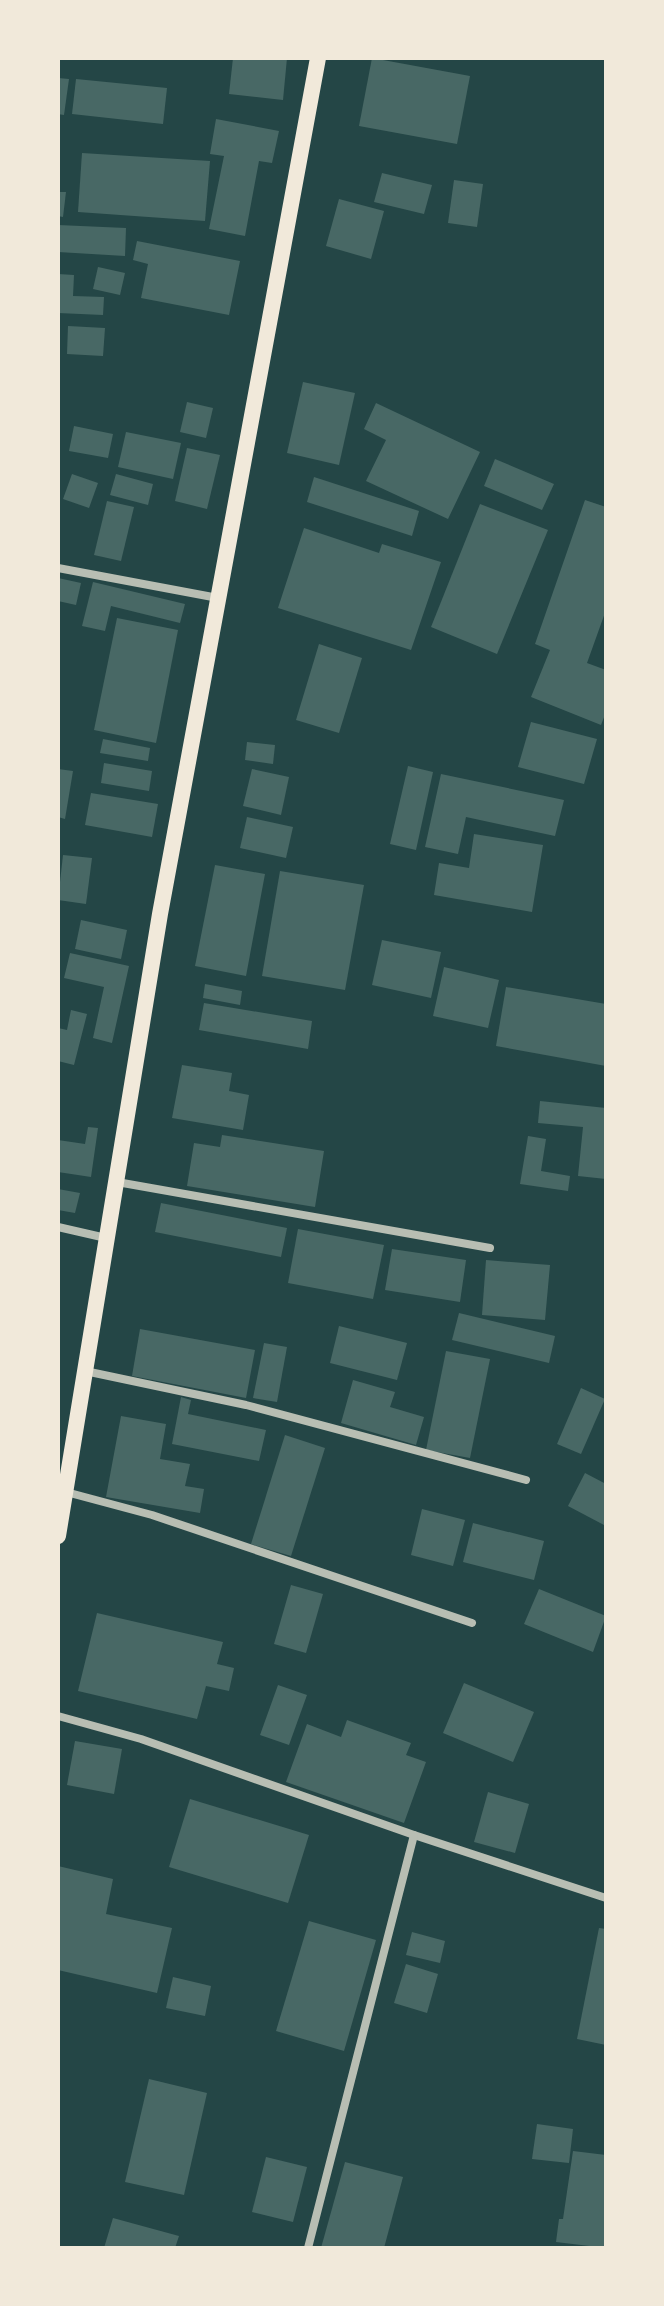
<svg xmlns="http://www.w3.org/2000/svg" width="664" height="2306" font-family="Karla,sans-serif">
<style>
.green{fill:#244646}
.building{fill:#486865}
.lines{fill:none;stroke-linecap:round;stroke-linejoin:round}
.minor{stroke:#b8beb3;stroke-width:8}
.secondary{stroke:#f1e9da;stroke-width:16}
</style>
<rect width="100%" height="100%" fill="#0f3d3e"/>
<rect class="green" x="58" y="58" width="548" height="2190"/>
<g class="building">
<path d="M233,58H287L283,100L229,94Z"/>
<path d="M372,58L470,76L457,144L359,126Z"/>
<path d="M58,78L69,79L64,115L58,114Z"/>
<path d="M76,79L167,88L163,124L72,114Z"/>
<path d="M216,119L279,131L272,163L259,161L245,236L209,229L224,156L210,154Z"/>
<path d="M82,153L210,161L205,221L78,212Z"/>
<path d="M382,173L432,185L424,214L374,202Z"/>
<path d="M454,180L483,184L477,227L448,223Z"/>
<path d="M58,192H66L63,217L58,216Z"/>
<path d="M339,199L384,211L371,259L326,246Z"/>
<path d="M58,225L126,228L125,256L58,252Z"/>
<path d="M137,241L240,261L229,315L141,298L148,264L133,260Z"/>
<path d="M98,267L125,273L120,295L93,289Z"/>
<path d="M58,274L74,275L73,296L104,297L103,315L58,313Z"/>
<path d="M68,326L105,328L103,356L67,354Z"/>
<path d="M303,382L355,393L339,465L287,453Z"/>
<path d="M187,402L213,408L206,438L180,432Z"/>
<path d="M376,403L480,452L448,519L366,481L386,440L364,429Z"/>
<path d="M74,426L113,434L108,458L69,451Z"/>
<path d="M126,432L181,443L173,479L118,467Z"/>
<path d="M187,448L220,455L207,509L175,501Z"/>
<path d="M495,459L554,484L542,510L484,486Z"/>
<path d="M72,474L98,483L89,508L63,499Z"/>
<path d="M116,474L153,484L148,505L110,495Z"/>
<path d="M314,477L419,511L412,536L307,502Z"/>
<path d="M585,500L606,507V610L587,663L606,670V712L601,725L531,697L550,650L535,644Z"/>
<path d="M107,501L134,507L121,561L94,555Z"/>
<path d="M480,504L548,530L497,654L431,627Z"/>
<path d="M304,528L379,553L382,544L441,562L411,650L278,608Z"/>
<path d="M58,578L81,583L76,605L58,601Z"/>
<path d="M93,582L185,604L180,623L111,606L105,631L82,626Z"/>
<path d="M117,618L178,630L156,743L94,730Z"/>
<path d="M319,644L362,658L339,733L296,720Z"/>
<path d="M531,722L597,739L584,784L518,767Z"/>
<path d="M103,739L150,748L148,761L100,753Z"/>
<path d="M247,742L275,745L273,764L245,760Z"/>
<path d="M104,763L152,771L149,791L101,783Z"/>
<path d="M408,766L433,772L416,850L390,844Z"/>
<path d="M58,769L73,771L65,819L58,817Z"/>
<path d="M252,769L289,777L281,815L243,806Z"/>
<path d="M441,774L564,800L555,836L466,817L458,854L425,847Z"/>
<path d="M91,793L158,804L152,837L85,825Z"/>
<path d="M247,817L293,827L286,858L240,848Z"/>
<path d="M474,834L543,845L532,912L434,895L439,863L469,868Z"/>
<path d="M63,855L92,858L86,904L58,900Z"/>
<path d="M215,865L265,874L246,976L195,966Z"/>
<path d="M280,871L364,885L345,990L262,976Z"/>
<path d="M81,920L127,930L121,959L75,949Z"/>
<path d="M382,940L441,952L431,998L372,985Z"/>
<path d="M70,953L129,966L112,1043L93,1038L104,987L64,978Z"/>
<path d="M444,967L499,980L488,1028L433,1016Z"/>
<path d="M205,984L242,991L240,1005L203,998Z"/>
<path d="M506,987L606,1004V1066L496,1046Z"/>
<path d="M204,1003L312,1021L308,1049L199,1030Z"/>
<path d="M71,1010L87,1014L74,1065L58,1061V1028L67,1030Z"/>
<path d="M182,1065L232,1073L229,1091L249,1095L243,1130L172,1118Z"/>
<path d="M540,1101L606,1108V1179L578,1176L583,1127L538,1123Z"/>
<path d="M88,1127L98,1128L91,1177L58,1172V1140L85,1144Z"/>
<path d="M222,1135L324,1151L315,1207L187,1186L194,1143L220,1147Z"/>
<path d="M528,1136L546,1139L541,1171L570,1176L568,1191L520,1184Z"/>
<path d="M58,1189L80,1193L75,1213L58,1210Z"/>
<path d="M161,1203L287,1228L281,1257L155,1232Z"/>
<path d="M298,1229L384,1245L373,1299L288,1283Z"/>
<path d="M392,1249L466,1260L460,1302L385,1290Z"/>
<path d="M486,1260L550,1265L545,1320L482,1315Z"/>
<path d="M459,1313L555,1336L549,1363L452,1340Z"/>
<path d="M339,1326L407,1343L397,1380L330,1363Z"/>
<path d="M140,1329L255,1350L246,1398L132,1376Z"/>
<path d="M264,1343L287,1347L277,1402L253,1398Z"/>
<path d="M446,1351L490,1359L470,1458L426,1450Z"/>
<path d="M353,1380L395,1392L390,1407L424,1417L416,1445L341,1423Z"/>
<path d="M581,1388L605,1399L581,1454L557,1444Z"/>
<path d="M181,1397L191,1400L188,1414L266,1430L259,1461L172,1444Z"/>
<path d="M121,1416L166,1424L160,1459L190,1464L185,1486L204,1489L200,1513L106,1497Z"/>
<path d="M285,1435L325,1448L291,1556L251,1544Z"/>
<path d="M585,1473L606,1484L604,1525L568,1506Z"/>
<path d="M422,1509L465,1520L453,1566L411,1555Z"/>
<path d="M473,1523L544,1541L534,1580L463,1562Z"/>
<path d="M291,1585L323,1594L306,1653L274,1644Z"/>
<path d="M539,1589L606,1616L593,1652L524,1624Z"/>
<path d="M97,1613L223,1642L217,1664L234,1668L229,1691L206,1686L197,1719L78,1691Z"/>
<path d="M464,1683L534,1712L513,1762L443,1733Z"/>
<path d="M278,1685L307,1695L289,1745L260,1735Z"/>
<path d="M347,1720L411,1743L406,1755L426,1762L404,1823L286,1782L307,1724L341,1737Z"/>
<path d="M75,1741L122,1749L114,1794L67,1785Z"/>
<path d="M488,1792L529,1804L515,1853L474,1842Z"/>
<path d="M190,1799L309,1835L288,1903L169,1867Z"/>
<path d="M58,1866L113,1879L106,1914L172,1928L157,1993L58,1970Z"/>
<path d="M309,1921L376,1940L344,2051L276,2031Z"/>
<path d="M599,1928L606,1929V2045L577,2039Z"/>
<path d="M412,1932L445,1941L440,1963L406,1955Z"/>
<path d="M406,1964L438,1974L427,2013L394,2003Z"/>
<path d="M173,1977L211,1986L205,2016L166,2008Z"/>
<path d="M149,2079L207,2093L184,2195L125,2182Z"/>
<path d="M537,2124L573,2129L569,2163L532,2159Z"/>
<path d="M573,2151L606,2155V2248L556,2242L559,2219H563Z"/>
<path d="M266,2157L307,2167L293,2222L252,2212Z"/>
<path d="M345,2162L403,2177L384,2248H321Z"/>
<path d="M113,2218L179,2236L175,2248H104Z"/>
</g>
<g class="lines">
<g class="minor">
<path d="M58,568L218,598"/>
<path d="M117,1182L490,1248"/>
<path d="M58,1227L106,1238"/>
<path d="M85,1371L246,1405L526,1480"/>
<path d="M66,1492L152,1515L472,1623"/>
<path d="M58,1716L141,1739L414,1835L606,1898"/>
<path d="M308,2248L414,1835"/>
</g>
<path class="secondary" d="M58,1536L160,914L318,58"/>
</g>
<rect width="664" height="2306" fill="none" stroke="#f1e9da" stroke-width="120"/>
</svg>
